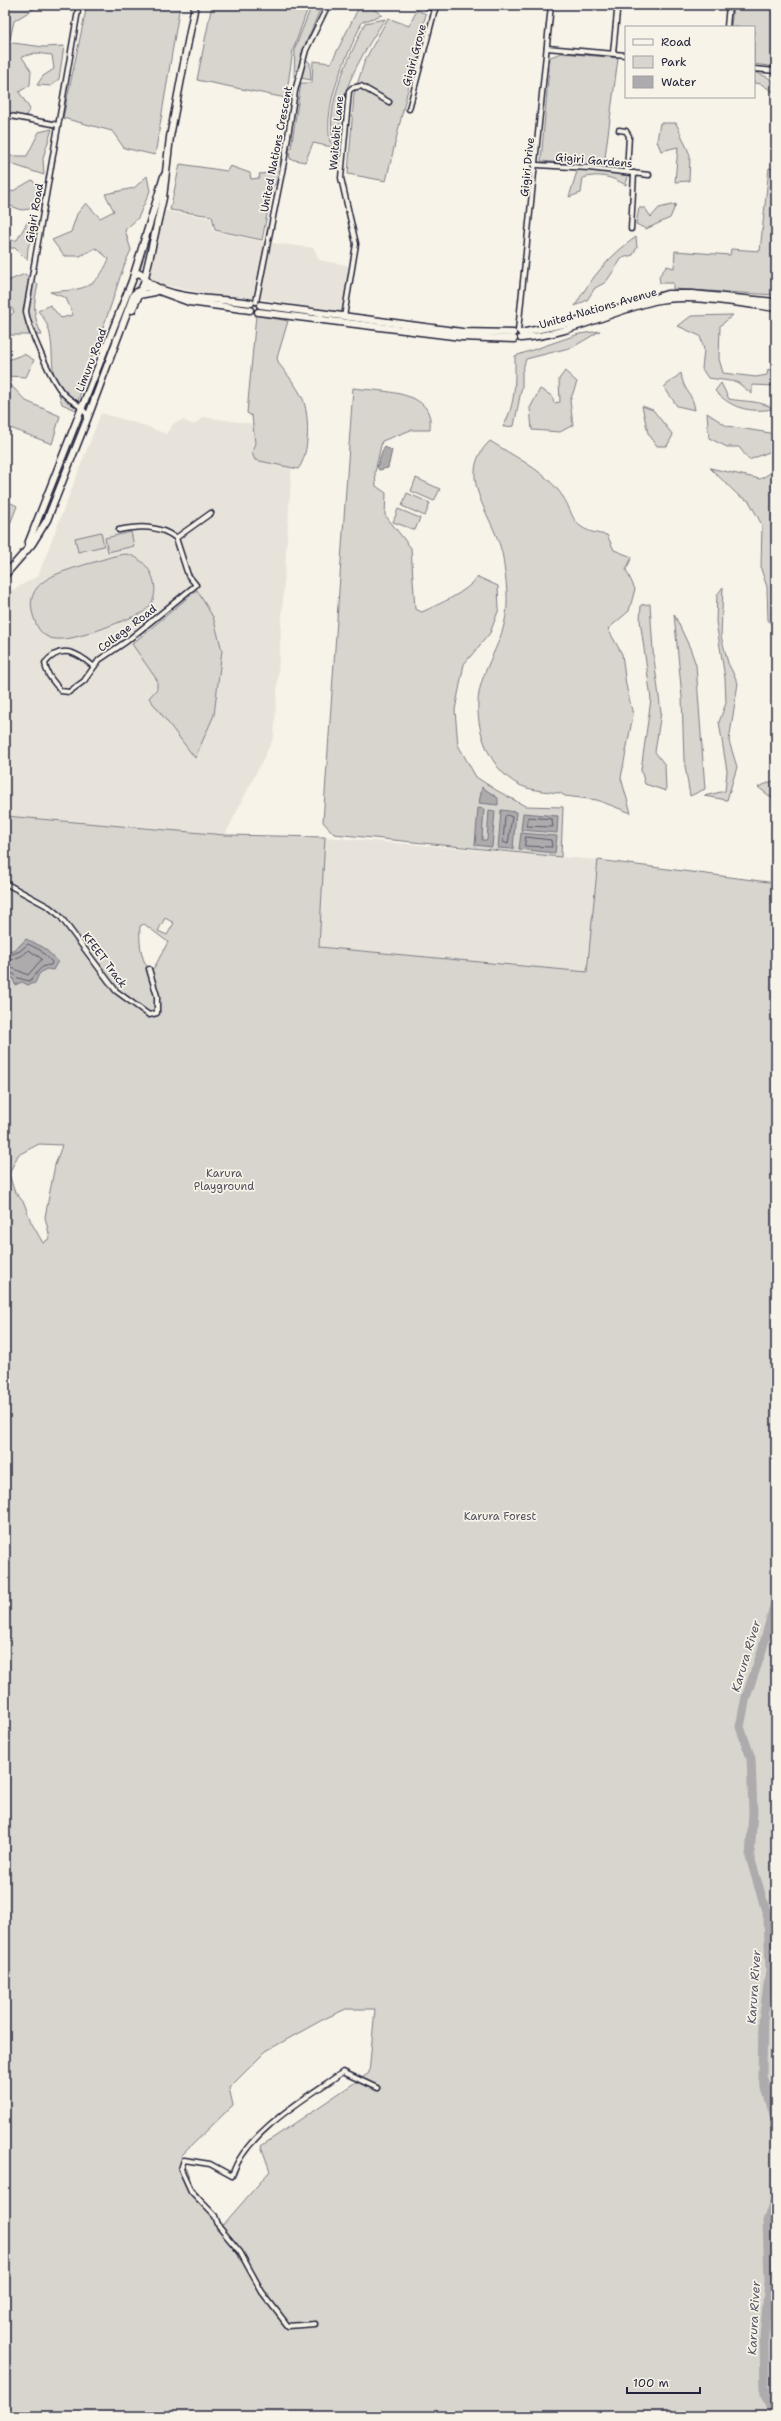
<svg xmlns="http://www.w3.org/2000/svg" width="781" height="2421" font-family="'Shantell Sans',sans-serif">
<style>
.built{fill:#e7e3db}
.green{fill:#d8d5cf;stroke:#7d7c85;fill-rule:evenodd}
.water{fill:#aeabad;stroke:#76747f}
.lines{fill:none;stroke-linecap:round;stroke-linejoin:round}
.shore{stroke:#5a5969;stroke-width:1}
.river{stroke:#aeabad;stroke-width:9}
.street-casing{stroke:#22223b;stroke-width:7}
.secondary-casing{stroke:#22223b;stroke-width:9}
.street{stroke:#f7f3e8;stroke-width:4}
.secondary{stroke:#f7f3e8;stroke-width:6}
.labels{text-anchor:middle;stroke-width:3.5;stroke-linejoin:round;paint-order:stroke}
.street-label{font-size:11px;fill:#22223b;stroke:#f7f3e8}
.park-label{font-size:11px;fill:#504f60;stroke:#f7f3e8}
.water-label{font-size:12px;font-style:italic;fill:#535263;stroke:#f7f3e8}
</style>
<rect width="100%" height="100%" fill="#f7f3e8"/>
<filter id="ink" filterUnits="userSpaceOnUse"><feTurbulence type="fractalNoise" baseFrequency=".025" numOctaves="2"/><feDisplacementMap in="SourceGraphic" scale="8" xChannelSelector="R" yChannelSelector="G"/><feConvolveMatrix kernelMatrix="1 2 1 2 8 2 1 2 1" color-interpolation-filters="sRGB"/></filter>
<g filter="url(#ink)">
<g class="built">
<path d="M165,211L211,218L213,231L264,242L314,248L319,260L346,265L349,267L342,312L263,299L216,296L164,285L160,287L148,279L153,251Z"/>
<path d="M101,413L146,426L166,434L174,423L183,420L194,425L203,417L254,424L293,447L274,737L225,835L5,816V594L38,576Z"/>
<path d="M325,837L598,860L587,972L319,947Z"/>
</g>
<g class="green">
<path d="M5,5H40L14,21L10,39L5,40Z"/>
<path d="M87,5H180L155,155L124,148L112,131L63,118Z"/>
<path d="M212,5H309L293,50L286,98L197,80Z"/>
<path d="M312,5H322L301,55L310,63L311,80L294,77L295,48Z"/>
<path d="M360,5H371L373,9L382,15L362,22C346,59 323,101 330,142L341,147L336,167L332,159V147L313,143L305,162L290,159L289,149L291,148L301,83H312L313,61L331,63Z"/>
<path d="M733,5H776V67L754,64V27H731Z"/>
<path d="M417,10L426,14L419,41H422L418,64L415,60L386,181L348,174L354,94L365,60L388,18L409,26Z"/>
<path d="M385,19C369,43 345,82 341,110C339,120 340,131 340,141L333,142C325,101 349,59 365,23Z"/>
<path d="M5,42L44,47L64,46L59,79L51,86L37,85L43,76L54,69L52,55L35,53L22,57L31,71L30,85L19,92L30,109L22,121L5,110Z"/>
<path d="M562,53L618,58L604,165H600L628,176L626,185C612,177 599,173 583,178L581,193L569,197L579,165L541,161L550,57Z"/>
<path d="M754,72L767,77L774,82L775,93L761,84L754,83Z"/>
<path d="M660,123H676L690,155L689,181L675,182L678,147L661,151L657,141Z"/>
<path d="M52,129L43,158L44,175L5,162V146L10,156H27L39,132Z"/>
<path d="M275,155L280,156L282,164L276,184L273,185L262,240L215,230L212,216L170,210L180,164L227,171L230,166L250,173L251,179L260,178L259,174L271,173V165Z"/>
<path d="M769,168L776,169V295L673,289V283H660L659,276L667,266L674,268L675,251L730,255L731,249L760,251Z"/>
<path d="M147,176L150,191L138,218L125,230L131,250C120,272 115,296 106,319C95,350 83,379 76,410L62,404C59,393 54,381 53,370C51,348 54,328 38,311L50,305L61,318L73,315L66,298L50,292C82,289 95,291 109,259L96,248L80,256H64L52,240L71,232L77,214L86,203L100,218L114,211L105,194L134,188Z"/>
<path d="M32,180L40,189L37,208L22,210L5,204V193L13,191Z"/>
<path d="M676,204L670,218L646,229L636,224L639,208H645L651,217L659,208Z"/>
<path d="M28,221L35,224L28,248L27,260L15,248H5V241L17,240Z"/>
<path d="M636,237L637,247L633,255L622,258L606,282L595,288L587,300L575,306C590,279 610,255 636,237Z"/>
<path d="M25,274L38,285C33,304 33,317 42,335H5V321L14,312L5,298V282Z"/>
<path d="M256,315L288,321L277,358L279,364C287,374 296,385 302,397C310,413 310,455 298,469L255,460L252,453L255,443L252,416L247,413Z"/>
<path d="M733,315L720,326L719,359L723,373L756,377L767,375L768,369L776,373V386L752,385V394L737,382L708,378L702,369L704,350L700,336L678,326L691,316Z"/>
<path d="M600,331L573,347L526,359L522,372V386L514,426L503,427C516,403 515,383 515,356L579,334Z"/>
<path d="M24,354L34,360L26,377L5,376V359L8,360Z"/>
<path d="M565,371L577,382L570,401L573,425L560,432L532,430L530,408L540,389L552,396L554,403L560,402L559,379Z"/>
<path d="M681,373C683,391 693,393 695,410L677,406L664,387Z"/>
<path d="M5,379L26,401L60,416L52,444L5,426Z"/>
<path d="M721,383L729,399C743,402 762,400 773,409C749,413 731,408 715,391Z"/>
<path d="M353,388C374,391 423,390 429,415C431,419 430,426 430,430H411L382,441L375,472L376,486L386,493L385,515L411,548L415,609L422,612C441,603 464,594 478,577L498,586L499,609L490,633L464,664L455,710L458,745L476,777L496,790L525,806L563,807L561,857L334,834L323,822Z"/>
<path d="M642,406L653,410L673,435L667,446H657L648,433Z"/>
<path d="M707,413L727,426L776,434L774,450L749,460L739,447H727L709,438Z"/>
<path d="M490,441C512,455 541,469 558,490C578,514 565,529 607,535L614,550L632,557L626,570L635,589L629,611L608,629L622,654L626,685L633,715L621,778L631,813L597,800L565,796L560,793C550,792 538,791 527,788C488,776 470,720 481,684C487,664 499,645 504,625C510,602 506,581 503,558C497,519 452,477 490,441Z"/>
<path d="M710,468L760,479L776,470V631L768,620L767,587L761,569L762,525L749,501L739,496Z"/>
<path d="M416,478L440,489L434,501L411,491Z"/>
<path d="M407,493L430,503L425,516L402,506Z"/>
<path d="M5,500L17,506L5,537Z"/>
<path d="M398,509L420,518L415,530L393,522Z"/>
<path d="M101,532L104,546L78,552L75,538Z"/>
<path d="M131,532L134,546L108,552L105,538Z"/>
<path d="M126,554C154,559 168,601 138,615C118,622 77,641 57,639C46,639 38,631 35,621C19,581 59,573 87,564C100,561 113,555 126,554Z"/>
<path d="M723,587L721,636L728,663L738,683L729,741L737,767L727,800L704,796L725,791L727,771L719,722L726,703L725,678L716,622L717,595Z"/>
<path d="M197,590L213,617L222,650L214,715L195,758L149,698L157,689V680L132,644Z"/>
<path d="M650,604L653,651L661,712L655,752L665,765L666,791L645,784L641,770L651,699L640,620L641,605Z"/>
<path d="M674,614L690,648L696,665L705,789L690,796L684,760L682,697Z"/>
<path d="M776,780V801L758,787Z"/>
<path d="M5,816L225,835L325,837L319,947L587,972L598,860L776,883V2416H5ZM165,918L174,923L167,935L158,931ZM144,924L168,942L154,968L149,969C140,959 139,939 140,926ZM39,1144L62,1145L55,1165L45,1217L50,1238L43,1243L31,1222L24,1203L14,1190L9,1174L18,1155ZM346,2009H375L369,2073L261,2146L270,2171L223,2225L193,2187L181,2156L233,2105L229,2088L266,2051L324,2019Z"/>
</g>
<g class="water">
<path d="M384,447L392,450L388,468L379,470L377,467Z"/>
<path d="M482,787L498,798V805L479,803Z"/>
<path d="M478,808L484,809L482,840H487L489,810L495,811L492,847L475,845Z"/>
<path d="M501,810L516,812L513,849L498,848Z"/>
<path d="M523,813L558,816L557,833L521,830Z"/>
<path d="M521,833L557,836L555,853L519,849Z"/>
<path d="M26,939L43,947L58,961L53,970L46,969L39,974L35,983L28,985L22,982L15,985L13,978L5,977V954L18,947Z"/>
</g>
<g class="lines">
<g class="shore">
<path d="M507,815L512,817L508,844L503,842L505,817Z"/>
<path d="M528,817L552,819L553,827L527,826Z"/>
<path d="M526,837L551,840L552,847L525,846Z"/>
<path d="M5,957L20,951L28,944L40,950L52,962L51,965C37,965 38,976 29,981L18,978L14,974L5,973"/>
<path d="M5,962L21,956L29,950L42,959L28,975L15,969L5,968"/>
</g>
<g class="river">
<path d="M776,1599L761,1654L746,1697L740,1727L751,1758L753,1812L750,1857L768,1918L770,1970L763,2020L762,2075L776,2121"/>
<path d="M774,2416L765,2395L764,2337L769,2281L767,2221L776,2197"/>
</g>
<defs>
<g id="street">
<path d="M79,5L26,311C28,328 51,379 62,392C70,402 82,404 88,417"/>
<path d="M425,5L435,10"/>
<path d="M727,27L729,5"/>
<path d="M547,48L626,55"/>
<path d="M613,53L617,12"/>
<path d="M754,69L776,71"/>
<path d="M409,109L436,5"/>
<path d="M5,115L58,125"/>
<path d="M619,130L626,131L629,136L627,172"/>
<path d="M537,165L589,168L649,175"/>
<path d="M631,229L634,173"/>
<path d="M256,302L284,162L295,91L306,50L328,5"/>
<path d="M344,317L356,244L341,178L349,91L352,88L361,86L389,102"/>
<path d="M518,331L551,5"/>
<path d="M119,530C139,526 159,525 176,538"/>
<path d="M176,538L211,513"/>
<path d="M93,666C78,653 61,643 45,663C46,675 54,682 61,691L69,692L84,681L99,660L127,641L196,585L188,575L176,538"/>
<path d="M5,883L49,907L60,916L116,991L149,1015L157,1013V996L149,969"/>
<path d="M315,2324L288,2326L262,2292L240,2252L219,2227L215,2216L191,2191L181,2169L184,2160L210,2164L232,2176C245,2132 308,2097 343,2072L377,2088"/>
</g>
<g id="secondary">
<path d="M134,275L140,273C144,276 146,281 151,284C177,301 221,298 251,303"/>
<path d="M142,288L148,287L189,302L250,310"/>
<path d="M260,305L462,332L513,333"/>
<path d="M132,310L139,295L155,292"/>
<path d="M258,312L461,337L514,339"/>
<path d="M521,333L578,321L667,294H692L776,302"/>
<path d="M521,338C568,335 609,312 654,301C687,293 741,303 776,308"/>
<path d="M28,544L132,281L164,176"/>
<path d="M5,575L32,544L47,520L88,417L134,294L142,289L144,282L163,198L170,137L195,5"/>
</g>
</defs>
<use href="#street" class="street-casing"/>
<use href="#secondary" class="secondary-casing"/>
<use href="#street" class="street"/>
<use href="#secondary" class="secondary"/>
</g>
</g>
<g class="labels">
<g class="street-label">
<text transform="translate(414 55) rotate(-75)" y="4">Gigiri Grove</text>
<text transform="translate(336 133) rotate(-85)" y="4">Waitabit Lane</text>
<text transform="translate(276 149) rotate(-79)" y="4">United Nations Crescent</text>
<text transform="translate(594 160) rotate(5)" y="4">Gigiri Gardens</text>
<text transform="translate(527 167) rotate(-84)" y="4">Gigiri Drive</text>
<text transform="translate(34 213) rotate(-80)" y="4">Gigiri Road</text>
<text transform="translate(598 308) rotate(-16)" y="4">United Nations Avenue</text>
<text transform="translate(91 360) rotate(-69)" y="4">Limuru Road</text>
<text transform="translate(127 628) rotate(-37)" y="4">College Road</text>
<text transform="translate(105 960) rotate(53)" y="4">KFEET Track</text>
</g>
<g class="park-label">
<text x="224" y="1177">Karura<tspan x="224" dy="13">Playground</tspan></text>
<text x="500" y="1520">Karura Forest</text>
</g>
<g class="water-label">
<text transform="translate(746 1656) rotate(-73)" y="4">Karura River</text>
<text transform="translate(754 1987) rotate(-86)" y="4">Karura River</text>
<text transform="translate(754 2318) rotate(-87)" y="4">Karura River</text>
</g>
</g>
<rect width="781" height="2421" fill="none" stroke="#f7f3e8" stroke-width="20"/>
<rect x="10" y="10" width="761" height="2401" fill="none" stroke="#22223b" stroke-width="1.5" filter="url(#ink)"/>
<rect x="625" y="26" width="130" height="72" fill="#f7f3e8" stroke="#a29fa3"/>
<rect x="633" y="39" width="20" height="6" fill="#f7f3e8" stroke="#a29fa3"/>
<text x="661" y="46" font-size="12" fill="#22223b">Road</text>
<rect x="633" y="56" width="20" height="12" fill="#d8d5cf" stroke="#a29fa3"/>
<text x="661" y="66" font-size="12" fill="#22223b">Park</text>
<rect x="633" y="76" width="20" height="12" fill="#aeabad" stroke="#a29fa3"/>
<text x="661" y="86" font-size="12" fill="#22223b">Water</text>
<path d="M627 2387v6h73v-6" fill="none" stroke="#22223b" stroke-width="2"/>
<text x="633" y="2387" font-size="12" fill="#22223b" stroke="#f7f3e8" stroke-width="3" paint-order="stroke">100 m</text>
</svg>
